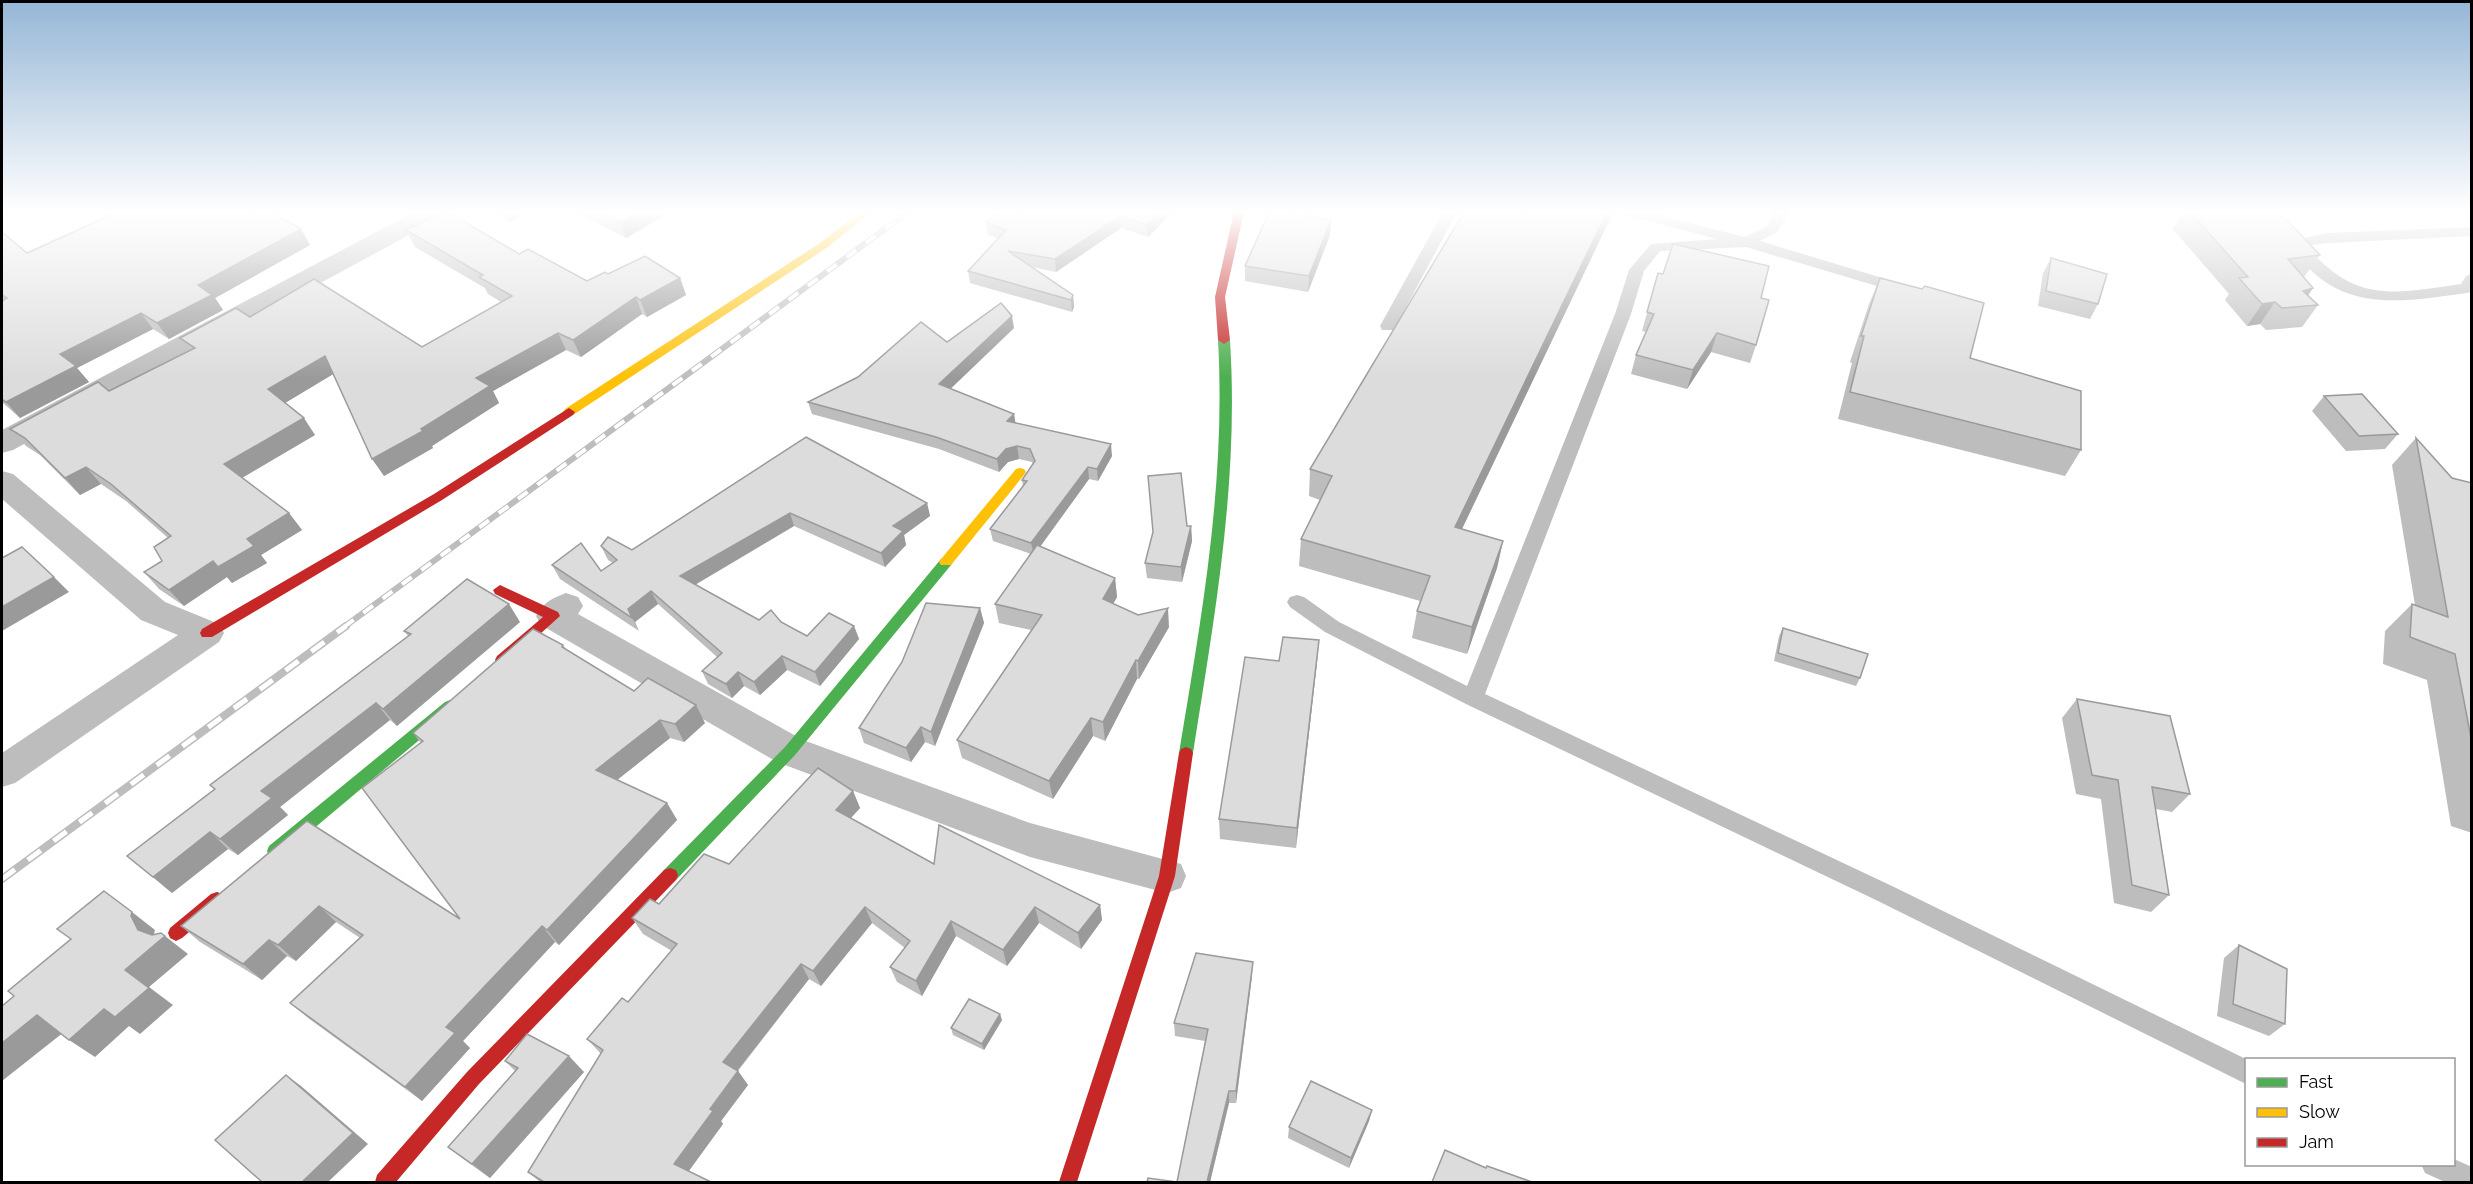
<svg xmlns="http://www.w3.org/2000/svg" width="2473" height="1184" font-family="Raleway,sans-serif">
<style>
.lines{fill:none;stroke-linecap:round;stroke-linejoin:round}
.lane{fill:#bdbdbd;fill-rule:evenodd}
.street{fill:#bdbdbd;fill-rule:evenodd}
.fast{fill:#4caf50;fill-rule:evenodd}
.slow{fill:#ffc107;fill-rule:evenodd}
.jam{fill:#c62828;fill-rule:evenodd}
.rail-far1-casing{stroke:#bdbdbd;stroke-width:6}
.rail-casing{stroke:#bdbdbd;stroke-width:8}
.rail-far1{stroke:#fff;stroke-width:4;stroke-dasharray:12;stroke-linecap:butt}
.rail{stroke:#fff;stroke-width:5;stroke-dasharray:16;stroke-linecap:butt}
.wall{fill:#bdbdbd}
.shaded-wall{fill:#9a9a9a}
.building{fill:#dcdcdc;stroke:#9a9a9a;stroke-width:1.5}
</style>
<rect width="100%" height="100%" fill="#fff"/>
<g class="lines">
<g class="lane">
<path d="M1443,212H1457L1396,326L1394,330H1382L1380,326Z"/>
<path d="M1622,212H1646L1745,237L1767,226L1776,212H1790L1777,232L1760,241L1909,286L1911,289L1903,294L1897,292L1746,247L1660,251L1644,271L1631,314L1485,694L1894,887L2248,1060L2246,1084L1878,901L1466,704L1325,632L1290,607L1287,602L1290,597L1297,595L1304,597L1339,622L1467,686L1615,314L1629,270L1651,244L1718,239L1624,215Z"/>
<path d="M2472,227V236L2328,243L2311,245V251C2358,304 2398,293 2461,284L2466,276L2472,274V292L2467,293C2401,302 2340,314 2295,252L2299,239L2328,233Z"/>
<path d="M2454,1159L2472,1167V1182H2445L2425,1173L2421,1164H2454Z"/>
</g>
<g class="street">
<path d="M414,212H446L442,217L13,450L2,453V430Z"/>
<path d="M2,471L13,474L165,602L219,624L224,633L219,642L15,783L2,787V753L178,635L141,620L2,499Z"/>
<path d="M566,593L578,597L583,606L578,614L803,740L1030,823L1181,864L1186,876L1181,888L1167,893L1030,857L777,762L541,625L536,616C543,603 552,598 566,593Z"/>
</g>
<g class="fast">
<path d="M1224,336L1230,340C1239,482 1215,613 1193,753L1191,757L1186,759L1181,757L1179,753C1202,614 1226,482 1218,340Z"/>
<path d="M946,557L951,559L953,562L951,565L795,755L676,880L670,882L664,880L662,875L664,870L785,747L941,559Z"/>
<path d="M450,700L455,702L457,706L455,710L281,856L275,858L269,856L267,851L269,846L445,702Z"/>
</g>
<g class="slow">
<path d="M860,212H871L828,247L573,415H565L563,412L565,409L820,243Z"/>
<path d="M1020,468L1024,469L1026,472L1024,475L951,565H941L939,562L941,559L1016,469Z"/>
</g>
<g class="jam">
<path d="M1234,212H1244L1225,297L1230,340L1224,344L1218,340L1215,297Z"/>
<path d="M569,408L575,412L573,415L442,500L212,637H202L200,633L202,629L434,494Z"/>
<path d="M500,585L558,612L560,616L507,664H497L495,660L497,656L543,617L495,594L493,590Z"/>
<path d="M1186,747L1191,749L1193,753L1175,876L1077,1182H1059L1159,876L1179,753L1181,749Z"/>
<path d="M670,868L676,870L678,875L676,880L479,1084L396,1182H375L377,1175L467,1072L664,870Z"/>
<path d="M217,892L223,894L225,899L223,904L182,938L176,941L170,938L168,933L170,928L211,894Z"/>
</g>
<defs>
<path id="rail-far1" d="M344,627L908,212"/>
<path id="rail" d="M2,879L346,626"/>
</defs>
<use href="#rail-far1" class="rail-far1-casing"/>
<use href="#rail" class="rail-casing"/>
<use href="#rail-far1" class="rail-far1"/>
<use href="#rail" class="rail"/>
</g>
<g class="wall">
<path d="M98,212H276L278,215L301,229L310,245L215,298L223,310L169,339L153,329L77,368L89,382L20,418L2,402V232L27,253L106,217Z"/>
<path d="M493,212H527L510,222Z"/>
<path d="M575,212H671L626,238Z"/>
<path d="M999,212H1173L1148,237L1121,228L1056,272L1032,267L1073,295L1074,307L1072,312L970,283L968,271L998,238L988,235L986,222Z"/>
<path d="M1464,212H1611L1609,221L1462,529L1503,541L1497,568L1467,654L1412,638L1417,611L1420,601L1299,566L1301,539L1320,500L1309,496L1310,469Z"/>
<path d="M2183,212H2276L2320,255L2304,277L2313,288L2308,296L2318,305L2302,327L2266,330L2260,324L2247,326L2225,300L2229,294L2173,229Z"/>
<path d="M1331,220L1330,235L1308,292L1245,281V266Z"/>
<path d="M406,230L519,254L587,281L608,274L680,278L686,295L647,317L642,314L581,357L566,350L493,391L499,403L432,446L433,448L384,476L333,374L285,403L315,435L242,477L289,513L302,530L261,555L267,563L232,583L227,577L184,606L159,589L144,572L162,561L168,538L126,501L101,484L80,495L40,455L26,446L10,429L109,391L190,351L180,338L250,317L422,347L501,302L488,294L485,288L415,247Z"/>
<path d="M2051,258L2098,304L2090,319L2038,306L2043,273Z"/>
<path d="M1658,273L1761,298L1756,345L1750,363L1711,352L1687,389L1631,374L1636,355L1646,332L1642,331Z"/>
<path d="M1880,278L1970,358L2081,450L2065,476L1838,419L1852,363L1850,362L1869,304Z"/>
<path d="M1014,328L950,389L1014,414L1015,423L1112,456L1098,481L1089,479L1040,547L1115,578L1117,597L1113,604L1169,627L1139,679H1137L1105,741L1093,736L1053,799L962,758L957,740L1031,630L999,623L995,604L1031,554L993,541L990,529L1023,486L1022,480L1033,464L1032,462L1019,459L1008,462L999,472L939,449L812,414L808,402L947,342Z"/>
<path d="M2324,396L2398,434L2385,449L2346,451L2312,411Z"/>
<path d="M806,437L927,503L930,516L904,535L906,545L885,567L794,526L695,585L759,620L781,622L807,636L854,626L859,639L820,686L787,670L760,695L744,686L732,698L708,684L702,671L717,657L658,604L635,622L639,631L560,579L552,565L601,571L613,563L608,560L601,546L632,550Z"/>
<path d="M2416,438L2452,478L2472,483V833L2451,826L2427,680L2383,664L2385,631L2412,604L2415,605L2392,465Z"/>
<path d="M1187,526H1191L1192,541L1182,582L1147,578L1145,563Z"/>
<path d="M980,608L984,623L935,746L925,742L911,762L864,743L859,728Z"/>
<path d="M520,622L397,726L390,720L280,807L288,815L238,855L228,849L172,893L127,856L214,789L210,785L408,636L404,631Z"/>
<path d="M1783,628L1860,678L1856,686L1774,661L1779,636Z"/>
<path d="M1319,640L1317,662L1296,848L1220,839L1219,819L1279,661Z"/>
<path d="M563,645L566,649L634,691L705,723L684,742L670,738L617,780L667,803L677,820L559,945L555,942L463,1041L470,1048L422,1101L308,1018L290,1003L360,938L336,922L296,961L287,956L262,980L200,942L181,926L307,821L460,919L421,743L413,733Z"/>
<path d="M2077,699L2190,794L2172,812L2156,809L2169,895L2151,912L2114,903L2101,799L2076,794L2062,718Z"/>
<path d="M853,791L860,808L850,818L934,864L1100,905L1102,920L1081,949L1039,923L1007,966L956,936L922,996L897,982L890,967L905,948L872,923L821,986L809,979L738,1071L748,1085L721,1121L723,1124L689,1171L711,1182H540L528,1172L601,1054L587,1039L628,1002L672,951L643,934L632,918L659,904L729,864Z"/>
<path d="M2239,945L2285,1024L2269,1036L2217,1016L2224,958Z"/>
<path d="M1252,976L1236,1103H1229L1210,1182H1147H1177L1205,1041L1175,1036L1174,1023Z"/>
<path d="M1002,1020L984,1050L953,1035L951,1028Z"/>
<path d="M505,1061L584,1072L490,1178L466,1161L448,1147L515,1071Z"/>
<path d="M1372,1110L1369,1121L1349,1168L1288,1138L1289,1127Z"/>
</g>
<g class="shaded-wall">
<path d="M506,212H527L510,222Z"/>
<path d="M639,212H671L626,238L621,223Z"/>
<path d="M1160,212H1173L1148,237L1147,225Z"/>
<path d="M1607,212H1611L1609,221L1450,554L1455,527Z"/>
<path d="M1120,216L1121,228L1056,272L1055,259Z"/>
<path d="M1331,220L1330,235L1308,292L1309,276Z"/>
<path d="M301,229L310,245L215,298L223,310L169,339L157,323L198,285Z"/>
<path d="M680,278L686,295L647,317L640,300Z"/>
<path d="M2313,288L2300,306L2303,291Z"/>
<path d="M1073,295L1074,307L1072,312L1071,300Z"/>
<path d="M636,297L642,314L581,357L573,340Z"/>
<path d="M2275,302L2260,324L2247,326L2262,304Z"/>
<path d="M141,313L153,329L77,368L89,382L20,418L6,402L60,354Z"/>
<path d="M1012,316L1014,328L942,397L939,384Z"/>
<path d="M558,333L566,350L493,391L499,403L432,446L433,448L384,476L372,459L476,378Z"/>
<path d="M1717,333L1711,352L1687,389L1693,370Z"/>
<path d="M325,356L335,373L280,406L268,389Z"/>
<path d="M1014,414L1016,426L1007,421Z"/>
<path d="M304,418L315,435L237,481L224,464Z"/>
<path d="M1111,444L1112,456L1098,481L1097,469Z"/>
<path d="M1017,446L1019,459L1008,462L999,472L997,459L1006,449Z"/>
<path d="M86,467L101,484L80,495L65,478Z"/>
<path d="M1088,467L1089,479L1034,555L1031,543Z"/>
<path d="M927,503L930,516L904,535L906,545L885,567L881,553L893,526Z"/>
<path d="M289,513L302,530L261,555L267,563L232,583L218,567L247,539Z"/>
<path d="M790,513L794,526L686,590L680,576Z"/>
<path d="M1191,526L1192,541L1182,582L1181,567Z"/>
<path d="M1503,541L1497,568L1467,654L1472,627Z"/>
<path d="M213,561L227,577L184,606L169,590Z"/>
<path d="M54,577L69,592L2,631V607Z"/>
<path d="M1115,578L1117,597L1105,618L1103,599Z"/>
<path d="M651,591L658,604L635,622L639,631L628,609Z"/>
<path d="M509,604L520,622L397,726L383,709Z"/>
<path d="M980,608L984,623L935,746L931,732Z"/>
<path d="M1168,608L1169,627L1139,679L1138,661Z"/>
<path d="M854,626L859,639L820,686L815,672Z"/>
<path d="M1319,640L1317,662L1296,848L1297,828Z"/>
<path d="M782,656L787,670L760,695L754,682Z"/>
<path d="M1136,660L1137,679L1105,741L1103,722Z"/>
<path d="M738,672L744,686L732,698L726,684Z"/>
<path d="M376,703L390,720L280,807L288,815L238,855L220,839L261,791Z"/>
<path d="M696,705L705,723L684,742L675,724Z"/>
<path d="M1091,718L1093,736L1053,799L1049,781Z"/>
<path d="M660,720L670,738L607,788L596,770Z"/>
<path d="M921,727L925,742L911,762L906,748Z"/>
<path d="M853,791L860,808L843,827L836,810Z"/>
<path d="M667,803L677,820L559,945L547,930Z"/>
<path d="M210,832L228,849L172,893L153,877Z"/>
<path d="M1100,905L1102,920L1081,949L1078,933Z"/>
<path d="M319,906L336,922L296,961L278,945Z"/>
<path d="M865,907L872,923L821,986L813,971Z"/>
<path d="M1035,907L1039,923L1007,966L1003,950Z"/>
<path d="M132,912L155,930L154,934L158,942L165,936L188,954L149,987L173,1005L140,1034L129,1026L95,1057L69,1040L125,970L138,930L131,916Z"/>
<path d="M951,921L956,936L922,996L916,981Z"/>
<path d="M542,926L555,942L463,1041L470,1048L422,1101L405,1087L446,1027Z"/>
<path d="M269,940L287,956L262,980L243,964Z"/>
<path d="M1253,962L1252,976L1236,1103V1091Z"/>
<path d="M801,964L809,979L733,1076L723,1062Z"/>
<path d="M1000,1014L1002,1020L984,1050L982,1044Z"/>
<path d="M37,1015L64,1032L2,1081V1043Z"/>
<path d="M569,1056L584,1072L490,1178L472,1164Z"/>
<path d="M738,1071L748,1085L721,1121L723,1124L685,1176L674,1164L710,1109Z"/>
<path d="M286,1075L301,1086L368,1144L328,1182H302Z"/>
<path d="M1229,1091V1103L1210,1182H1207Z"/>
<path d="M1372,1110L1369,1121L1349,1168L1351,1158Z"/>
</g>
<g class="building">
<path d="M110,212H272L301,229L198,285L212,295L157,323L141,313L60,354L76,366L6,402L2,399V301L7,298L2,295V232L27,253L113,214Z"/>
<path d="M443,212H448L519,254L528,249L587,281L605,272L608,274L645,256L680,278L640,300L636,297L573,340L558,333L476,378L490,386L421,429L423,431L372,459L325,356L268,389L304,418L224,464L289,513L247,539L254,546L218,567L213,561L169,590L144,572L162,561L154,547L171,536L111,484L86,467L65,478L25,438L10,429L98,382L109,391L195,348L180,338L236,308L250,317L314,279L422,347L512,296L479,277L483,275L406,230Z"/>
<path d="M599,212H639L621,223Z"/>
<path d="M999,212H1160L1147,225L1120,216L1055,259L1008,251L1073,295L1071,300L968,271L1006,230L986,222Z"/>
<path d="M1269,212H1289L1331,220L1309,276L1245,266Z"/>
<path d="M1464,212H1607L1455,527L1503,541L1472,627L1417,611L1430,576L1301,539L1332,476L1310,469Z"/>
<path d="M2190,212H2276L2287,220L2320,255L2288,259L2313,288L2303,291L2318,305L2282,308L2275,302L2262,304L2239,278L2248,277Z"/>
<path d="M1673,244L1769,266L1761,298L1769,300L1756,345L1717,333L1693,370L1636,355L1654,314L1647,312L1658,273L1663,274Z"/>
<path d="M2051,258L2107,274L2098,304L2046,291Z"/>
<path d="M1880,278L1922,289L1925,286L1984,303L1970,358L2081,391V450L1850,392L1864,336H1861Z"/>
<path d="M1001,303L1012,316L939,384L1014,414L1007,421L1111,444L1097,469L1088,467L1031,543L990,529L1027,481L1022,480L1035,461L1030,449L1017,446L1006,449L997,459L936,437L808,402L858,377L921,322L947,342Z"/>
<path d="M2362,394L2398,434L2359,436L2324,396Z"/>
<path d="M806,437L927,503L893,526L903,531L881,553L790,513L680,576L759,620L771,610L781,622L807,636L829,613L854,626L815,672L782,656L754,682L738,672L726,684L702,671L722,653L651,591L628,609L632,618L552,565L581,543L601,571L617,560L601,546L608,537L632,550Z"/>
<path d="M2416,438L2452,478L2472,483V743L2455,654L2410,637L2412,604L2448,617Z"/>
<path d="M1181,473L1187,526H1191L1181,567L1145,563L1153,532L1148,476Z"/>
<path d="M1037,545L1115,578L1103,599L1138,615L1168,608L1138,661L1136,660L1103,722L1091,718L1049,781L957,740L1042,615L995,604Z"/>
<path d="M22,547L54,577L2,607V558Z"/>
<path d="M467,579L509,604L383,709L376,703L261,791L272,798L220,839L210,832L153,877L127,856L215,789L210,785L411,634L404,631Z"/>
<path d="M926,603L980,608L931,732L921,727L906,748L859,728L902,662Z"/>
<path d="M1783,628L1868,654L1860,678L1778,653Z"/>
<path d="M533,629L563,645L562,647L634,691L648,678L696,705L675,724L660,720L596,770L667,803L547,930L542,926L446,1027L455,1033L405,1087L290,1003L363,935L319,906L278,945L269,940L243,964L181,926L307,821L460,919L362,788L423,741L413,733Z"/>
<path d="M1283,637L1319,640L1297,828L1219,819L1245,657L1279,661Z"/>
<path d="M2077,699L2170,716L2190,794L2152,787L2169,895L2132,885L2118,780L2092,775Z"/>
<path d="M818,768L853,791L836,810L934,864L939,825L1100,905L1078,933L1035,907L1003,950L951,921L916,981L890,967L910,941L865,907L813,971L801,964L723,1062L738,1071L710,1109L713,1111L674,1164L711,1182H544L528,1172L603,1050L587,1039L622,998L628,1002L677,944L632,918L650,899L659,904L704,854L729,864Z"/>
<path d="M104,891L132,912L131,916L138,930L152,935L161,933L165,936L125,970L149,988L115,1017L104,1009L69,1040L37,1015L2,1043V1006L14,996L8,991L71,939L57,929Z"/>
<path d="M2239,945L2287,969L2285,1024L2233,1004Z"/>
<path d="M1196,953L1253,962L1236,1091H1229L1207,1182H1147L1148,1178L1177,1182L1208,1029L1174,1023Z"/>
<path d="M969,999L1000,1014L982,1044L951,1028Z"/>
<path d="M527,1034L569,1056L472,1164L448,1147L518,1068L505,1061Z"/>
<path d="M286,1075L353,1133L302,1182H262L215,1140Z"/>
<path d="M1311,1081L1372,1110L1351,1158L1289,1127Z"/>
<path d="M1445,1150L1486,1168L1487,1166L1532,1182H1432Z"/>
</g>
<linearGradient id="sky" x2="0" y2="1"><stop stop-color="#95b6d6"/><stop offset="0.56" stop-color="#fff"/><stop offset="1" stop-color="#fff" stop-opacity="0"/></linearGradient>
<rect width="2473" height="378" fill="url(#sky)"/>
<rect width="2473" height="1184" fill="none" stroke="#000000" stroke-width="6"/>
<rect x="2245" y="1058" width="210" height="108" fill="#ffffff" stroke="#999999" stroke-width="1.5"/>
<rect x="2257" y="1078" width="30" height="9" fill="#4caf50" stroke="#999999" stroke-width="1.5"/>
<text x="2299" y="1088" font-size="18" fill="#000000">Fast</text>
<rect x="2257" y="1108" width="30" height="9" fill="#ffc107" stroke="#999999" stroke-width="1.5"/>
<text x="2299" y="1118" font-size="18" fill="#000000">Slow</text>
<rect x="2257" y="1138" width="30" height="9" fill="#c62828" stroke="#999999" stroke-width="1.5"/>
<text x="2299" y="1148" font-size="18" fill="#000000">Jam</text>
</svg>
